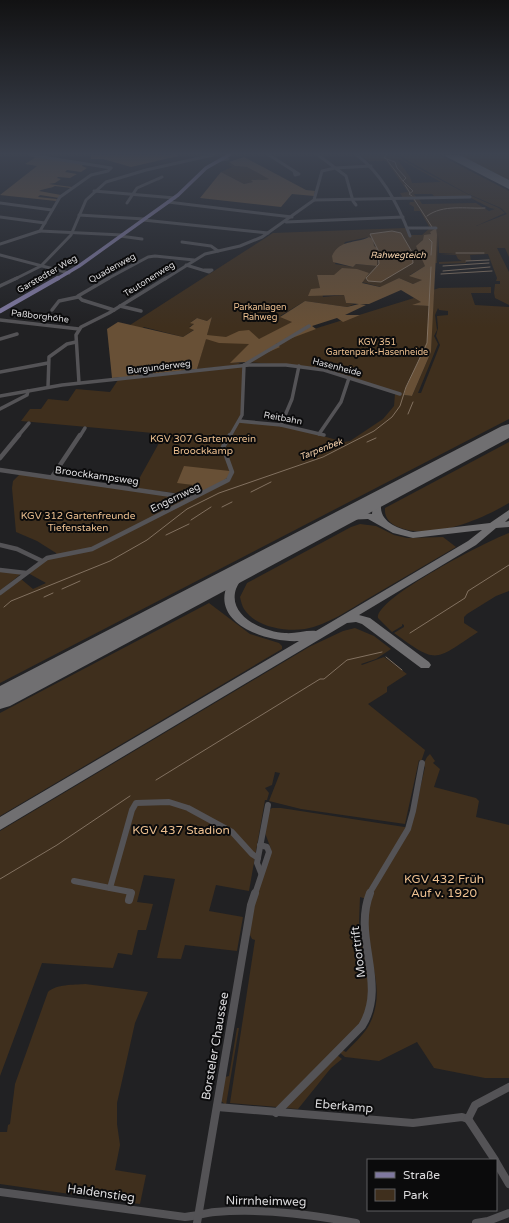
<svg xmlns="http://www.w3.org/2000/svg" width="509" height="1223" font-family="'Varela Round',sans-serif">
<style>
.green{fill:#3f2f1d;fill-rule:evenodd}
.forest{fill:#685036}
.water{fill:#5c442a;stroke:#827160}
.lines{fill:none;stroke-linecap:round;stroke-linejoin:round}
.stream{stroke:#827160;stroke-width:1}
.taxiway{fill:#706f71;fill-rule:evenodd}
.runway{fill:#706f71;fill-rule:evenodd}
.minor-far4{stroke:#545356;stroke-width:3}
.minor-far3{stroke:#545356;stroke-width:3.5}
.minor-far2{stroke:#545356;stroke-width:4.5}
.minor-far1{stroke:#545356;stroke-width:6}
.minor{stroke:#545356;stroke-width:8}
.major-far1{stroke:#7f789f;stroke-width:3.5}
.major{stroke:#7f789f;stroke-width:4.5}
.labels{text-anchor:middle;stroke-width:4;stroke-linejoin:round;paint-order:stroke}
.far-water-label{font-size:9px;font-style:italic;fill:#f8d4ae;stroke:#0b0b0c}
.far-street-label{font-size:9px;fill:#dcdbdd;stroke:#0b0b0c}
.far-park-label{font-size:9px;fill:#edc090;stroke:#0b0b0c}
.park-label{font-size:10px;fill:#edc090;stroke:#0b0b0c}
.street-label{font-size:10px;fill:#dcdbdd;stroke:#0b0b0c}
.near-park-label{font-size:12px;fill:#edc090;stroke:#0b0b0c}
.near-street-label{font-size:12px;fill:#dcdbdd;stroke:#0b0b0c}
</style>
<rect width="100%" height="100%" fill="#212123"/>
<g class="green">
<path d="M359,155H397L405,161L467,194L499,208L505,213L476,226L507,214L501,208L466,193L398,155H439L509,191V257L505,248H497L509,272V305L495,298L494,293L495,284H500V281H496L497,278L488,254L470,255L471,261H466V263L439,264V262L462,261L458,259L456,255H440L457,254L439,253L438,235L437,263H435L436,235L431,233L425,266L410,275L423,280L413,284L399,278L381,287L334,275H317L323,297L344,295L346,303L354,304L347,307L305,301L280,316L293,322L250,344L231,363H240L238,365L197,369L212,317L207,321L197,318L191,322L194,324L189,327L195,329L183,337L144,327L141,329L130,325L273,233L405,228L411,235H422L430,228L420,211H414V207L409,204L410,202H414L413,199H419L422,204L476,203L489,211L495,209L490,208L469,197H435L432,194H414L417,198H403L400,193L408,192L386,161H369ZM398,160H401L441,182L412,183L410,177ZM392,231L401,233L412,252L367,278L379,264L378,250L370,234ZM369,237L374,246L377,266L356,264L353,267L335,264L345,242Z"/>
<path d="M459,155H509V180Z"/>
<path d="M231,163L235,166L247,167L270,179L260,181L255,179L252,180L254,182L244,184L221,172L232,167L227,164Z"/>
<path d="M491,287V293H471L475,305L509,307V419L0,683V595L21,579L33,589L46,583L28,573L43,561L57,556L56,553L37,541L16,532L12,488L13,481L20,474L187,498L230,480L233,475L191,495L134,488L164,434L21,421L30,409H41L48,399L68,401L76,389L110,392L118,380L242,366V414L237,420L298,429L344,442L350,441L383,419L394,406L395,394L314,367L246,362L275,344L314,329L414,298L422,302L414,305L429,306L427,343L406,386L404,395L412,396L431,352L433,290L439,288ZM438,308L439,310L448,311V315L437,316L438,328L436,336L440,345L421,393H418L438,344L434,336L437,330L435,315Z"/>
<path d="M509,442V503C480,520 431,541 398,527C390,524 384,517 385,508Z"/>
<path d="M360,524L376,526L394,535L407,538L443,537L456,547C427,564 398,581 369,598C350,609 328,625 305,629C286,632 255,627 244,609C242,606 241,601 240,597L247,583L351,527Z"/>
<path d="M509,533V591L496,596L467,614L464,617V623L478,632C434,661 438,665 394,633L404,627V625L402,624V626L392,632L378,618C375,598 489,540 509,533Z"/>
<path d="M0,571L22,573L0,591Z"/>
<path d="M209,603L250,634L279,643L282,646V649L0,816V713Z"/>
<path d="M355,628L374,636L391,649L376,659L361,664L362,665L384,657L407,674L387,687V692L368,704L425,750L421,762L419,760L405,824L301,809L269,801L280,773L275,772L272,785L265,788L269,793L267,800H265L249,891L216,885L209,911L243,917L237,951L185,945L181,959L157,958L175,879L144,875L137,902L153,904L146,930H138L132,955L118,953L113,968L42,963L0,1076V831L309,647L343,631Z"/>
<path d="M430,754L435,761L433,763L440,769L434,787L476,798L479,801L476,817L509,825V1078H485L434,1068L417,1042L379,1061L345,1057L339,1052L342,1050L346,1052C354,1043 366,1033 371,1021C386,986 367,960 367,925C367,917 369,908 370,900L360,897L359,922L370,994L362,1022L277,1107L230,1103L255,940L252,939L249,933L256,898L271,849L265,833L268,811L272,808H281L411,828L425,767L423,765L427,757Z"/>
<path d="M85,984L148,992L135,1023L117,1103V1124L120,1145L115,1170L146,1175L140,1204L0,1184V1132H7L8,1125L10,1124L15,1084L48,992C56,984 74,985 85,984Z"/>
<path d="M237,1028H239L226,1105L221,1101L225,1077L229,1076Z"/>
<path d="M337,1055L342,1059L331,1068L298,1109L285,1108Z"/>
</g>
<g class="forest">
<path d="M91,155H175L178,156L131,167L103,159H91Z"/>
<path d="M36,157L83,164L82,166L87,168L81,172L67,170L65,172L77,174L70,178L58,177L57,178L61,179L55,183L49,184L72,187L71,188L55,186C49,189 45,188 39,191L61,195L59,198L40,195L38,197L57,199L56,201L0,195L37,166L25,164Z"/>
<path d="M244,157L306,190L315,191L314,196L292,194L281,207L200,198L221,172L244,184L253,182L251,180C257,179 262,181 269,179L247,167L235,166L229,162Z"/>
<path d="M436,228L437,235L431,352L412,396L404,395L406,387L427,343L429,306L412,305L421,302L401,290L369,304H360L366,305L345,315H360L343,322L337,318L312,326L316,329L276,344L280,347L246,362L230,363L249,344L219,343L206,339L207,336L197,369L153,374L152,371L138,372L139,376L112,378L107,329L118,322L183,337L194,330L189,328L194,324L190,323L197,318L207,321L212,317L207,335L226,337L239,331L249,330L259,339L292,322L280,317L305,301L347,307L359,304L346,303L344,295L308,296L311,289L320,288L317,275H334L342,268L357,269L369,273L362,283L380,287L399,278L413,284L422,280L409,276L425,266L416,246L423,240L424,235L431,234L430,232Z"/>
<path d="M369,237L373,239L374,246L377,248V266L356,264L353,267L333,262L332,256C340,239 355,244 369,237Z"/>
<path d="M184,466L230,471V474C225,483 197,496 187,495L193,485L177,483Z"/>
</g>
<path class="water" d="M392,231L401,233L412,252L413,263L381,282L368,281L366,278L379,264L378,250L370,234Z"/>
<g class="lines">
<g class="stream">
<path d="M174,155L177,156"/>
<path d="M386,155L384,158L395,162L397,168L406,178L403,181L413,191L409,194L412,196"/>
<path d="M387,160L403,181"/>
<path d="M405,185L410,193"/>
<path d="M414,199L432,227"/>
<path d="M427,216C443,204 466,209 485,208"/>
<path d="M429,239L432,242L431,255"/>
<path d="M456,253H484"/>
<path d="M466,261L489,260"/>
<path d="M443,266L489,263"/>
<path d="M443,271L490,267"/>
<path d="M441,274L492,271"/>
<path d="M408,414L413,402"/>
<path d="M367,442L376,438"/>
<path d="M251,492L271,482"/>
<path d="M222,507L232,502"/>
<path d="M191,520L211,507"/>
<path d="M166,535L189,524"/>
<path d="M62,589L80,581"/>
<path d="M44,597L53,593"/>
<path d="M4,607L11,601L110,561L147,540L187,509L219,493L323,457L374,431L392,417L400,406L406,387L427,343L431,267"/>
<path d="M410,633L465,598L468,591L509,565"/>
<path d="M386,657L402,670"/>
<path d="M156,780L320,679H324L347,660L382,652"/>
<path d="M0,879L57,845L130,796"/>
</g>
<g class="taxiway">
<path d="M503,182L509,183V187L503,184Z"/>
<path d="M509,427V434L506,433L505,430Z"/>
<path d="M382,494L387,497L381,506C380,523 400,529 413,532L490,523L509,510V518L505,522L509,521V527L496,528L476,545L359,615L370,618L429,662L431,665L429,668H421L362,624L356,622L347,623L0,830V817L299,641C268,643 209,624 228,583C231,576 238,567 245,566L250,569C245,576 239,581 236,589C227,616 264,632 285,633C295,634 306,630 316,631L468,541L482,530L413,538L393,533L368,519L344,520L339,517L341,515L357,512L372,514L373,503L379,495Z"/>
</g>
<g class="runway">
<path d="M443,155H460L509,180V189Z"/>
<path d="M509,424V438L10,706L0,709V686L502,426Z"/>
</g>
<g class="minor-far4">
<path d="M31,155L111,168"/>
<path d="M269,155L294,171"/>
<path d="M318,155L346,176L353,201L356,205"/>
<path d="M357,155C383,175 399,206 410,236"/>
<path d="M220,160L228,159L225,158"/>
<path d="M294,171L299,174L295,175Z"/>
<path d="M94,191L175,198"/>
<path d="M314,200L470,197"/>
<path d="M168,202L292,217"/>
<path d="M0,203L52,210"/>
<path d="M127,203L137,188L162,177L158,179"/>
<path d="M79,215L144,219"/>
<path d="M0,217L45,223"/>
<path d="M143,220L268,233"/>
<path d="M286,222L403,217"/>
<path d="M408,228H436"/>
<path d="M40,231L122,235"/>
<path d="M120,236L142,239"/>
<path d="M182,242L211,246L218,251"/>
<path d="M0,244L40,231L60,197L91,175L108,171L111,168"/>
<path d="M0,255L69,273"/>
<path d="M186,265L209,272L212,270H204"/>
<path d="M15,279L41,266L71,235L86,200L106,182L146,170L213,155"/>
<path d="M107,279L148,257L155,256L194,260"/>
<path d="M165,279L205,254L240,246L262,237L314,200L322,171L335,168L371,166"/>
</g>
<g class="minor-far3">
<path d="M109,278L78,296L82,300L114,310"/>
<path d="M0,286L17,278"/>
<path d="M120,306L141,311"/>
<path d="M52,310L59,301L78,297"/>
<path d="M0,320L79,329"/>
<path d="M0,339L17,334"/>
<path d="M244,365L309,326"/>
<path d="M0,372L48,363"/>
<path d="M79,383L76,335L81,327L109,313L166,278"/>
<path d="M48,387L49,357L67,344L76,342"/>
<path d="M0,396L62,385L249,365H286L324,370L400,394"/>
<path d="M0,409L27,395L28,391"/>
<path d="M239,421L281,425L324,435"/>
<path d="M281,425L292,399L299,366"/>
<path d="M319,434L341,402L349,378"/>
<path d="M18,436L29,423"/>
<path d="M80,436L85,428"/>
<path d="M230,436L242,415L244,365"/>
</g>
<g class="minor-far2">
<path d="M0,458L19,435"/>
<path d="M0,470L192,498"/>
<path d="M52,477L80,435"/>
<path d="M0,545L17,549L42,561"/>
<path d="M0,570L26,573"/>
<path d="M0,593L47,558L92,549L228,480L232,472L223,447L230,435"/>
</g>
<g class="minor-far1">
<path d="M261,873L257,863L268,805"/>
<path d="M74,881L110,888L132,810L136,803L169,802L188,808L232,832L252,854L258,858"/>
<path d="M110,888L131,892L130,894"/>
<path d="M255,894L269,852L267,847L260,845"/>
<path d="M369,894L408,829L413,811L422,763"/>
</g>
<g class="minor">
<path d="M129,900L131,893"/>
<path d="M217,1107L413,1123L462,1117L468,1119"/>
<path d="M276,1113L362,1026C388,984 352,938 370,893"/>
<path d="M468,1119L475,1105L509,1087"/>
<path d="M468,1119L495,1160"/>
<path d="M496,1162L509,1184"/>
<path d="M0,1192L185,1217C195,1216 205,1213 215,1212C262,1208 310,1214 356,1223"/>
<path d="M197,1223L251,905L255,893"/>
<path d="M476,1223L488,1221L509,1213"/>
</g>
<path class="major-far1" d="M57,279L79,266L178,195L206,168L229,155"/>
<path class="major" d="M0,311L58,278"/>
</g>
<linearGradient id="sky" x2="0" y2="1"><stop stop-color="#121213"/><stop offset="0.47" stop-color="#3d4350"/><stop offset="1" stop-color="#3d4350" stop-opacity="0"/></linearGradient>
<rect width="509" height="327" fill="url(#sky)"/>
<g class="labels">
<g class="far-water-label">
<text x="398" y="258">Rahwegteich</text>
<text transform="translate(321 449) rotate(-21)" y="3">Tarpenbek</text>
</g>
<g class="far-street-label">
<text transform="translate(112 268) rotate(-29)" y="3">Quadenweg</text>
<text transform="translate(47 274) rotate(-30)" y="3">Garstedter Weg</text>
<text transform="translate(149 279) rotate(-32)" y="3">Teutonenweg</text>
<text transform="translate(40 316) rotate(7)" y="3">Paßborghöhe</text>
<text transform="translate(159 367) rotate(-7)" y="3">Burgunderweg</text>
<text transform="translate(337 367) rotate(15)" y="3">Hasenheide</text>
<text transform="translate(283 418) rotate(10)" y="3">Reitbahn</text>
</g>
<g class="far-park-label">
<text x="260" y="310">Parkanlagen<tspan x="260" dy="10">Rahweg</tspan></text>
<text x="377" y="345">KGV 351<tspan x="377" dy="10">Gartenpark-Hasenheide</tspan></text>
</g>
<g class="park-label">
<text x="203" y="442">KGV 307 Gartenverein<tspan x="203" dy="12">Broockkamp</tspan></text>
<text x="78" y="519">KGV 312 Gartenfreunde<tspan x="78" dy="12">Tiefenstaken</tspan></text>
</g>
<g class="street-label">
<text transform="translate(97 475) rotate(8)" y="4">Broockkampsweg</text>
<text transform="translate(175 497) rotate(-26)" y="4">Engernweg</text>
</g>
<g class="near-park-label">
<text x="181" y="834">KGV 437 Stadion</text>
<text x="444" y="883">KGV 432 Früh<tspan x="444" dy="14">Auf v. 1920</tspan></text>
</g>
<g class="near-street-label">
<text transform="translate(358 952) rotate(-97)" y="4">Moortrift</text>
<text transform="translate(215 1046) rotate(-80)" y="4">Borsteler Chaussee</text>
<text transform="translate(344 1106) rotate(5)" y="4">Eberkamp</text>
<text transform="translate(101 1193) rotate(8)" y="4">Haldenstieg</text>
<text transform="translate(266 1201) rotate(1)" y="4">Nirrnheimweg</text>
</g>
</g>
<rect x="367" y="1159" width="130" height="52" fill="#0b0b0c" stroke="#5f5e60"/>
<rect x="375" y="1172" width="20" height="6" fill="#7f789f" stroke="#5f5e60"/>
<text x="403" y="1179" font-size="12" fill="#dcdbdd">Straße</text>
<rect x="375" y="1189" width="20" height="12" fill="#3f2f1d" stroke="#5f5e60"/>
<text x="403" y="1199" font-size="12" fill="#dcdbdd">Park</text>
</svg>
